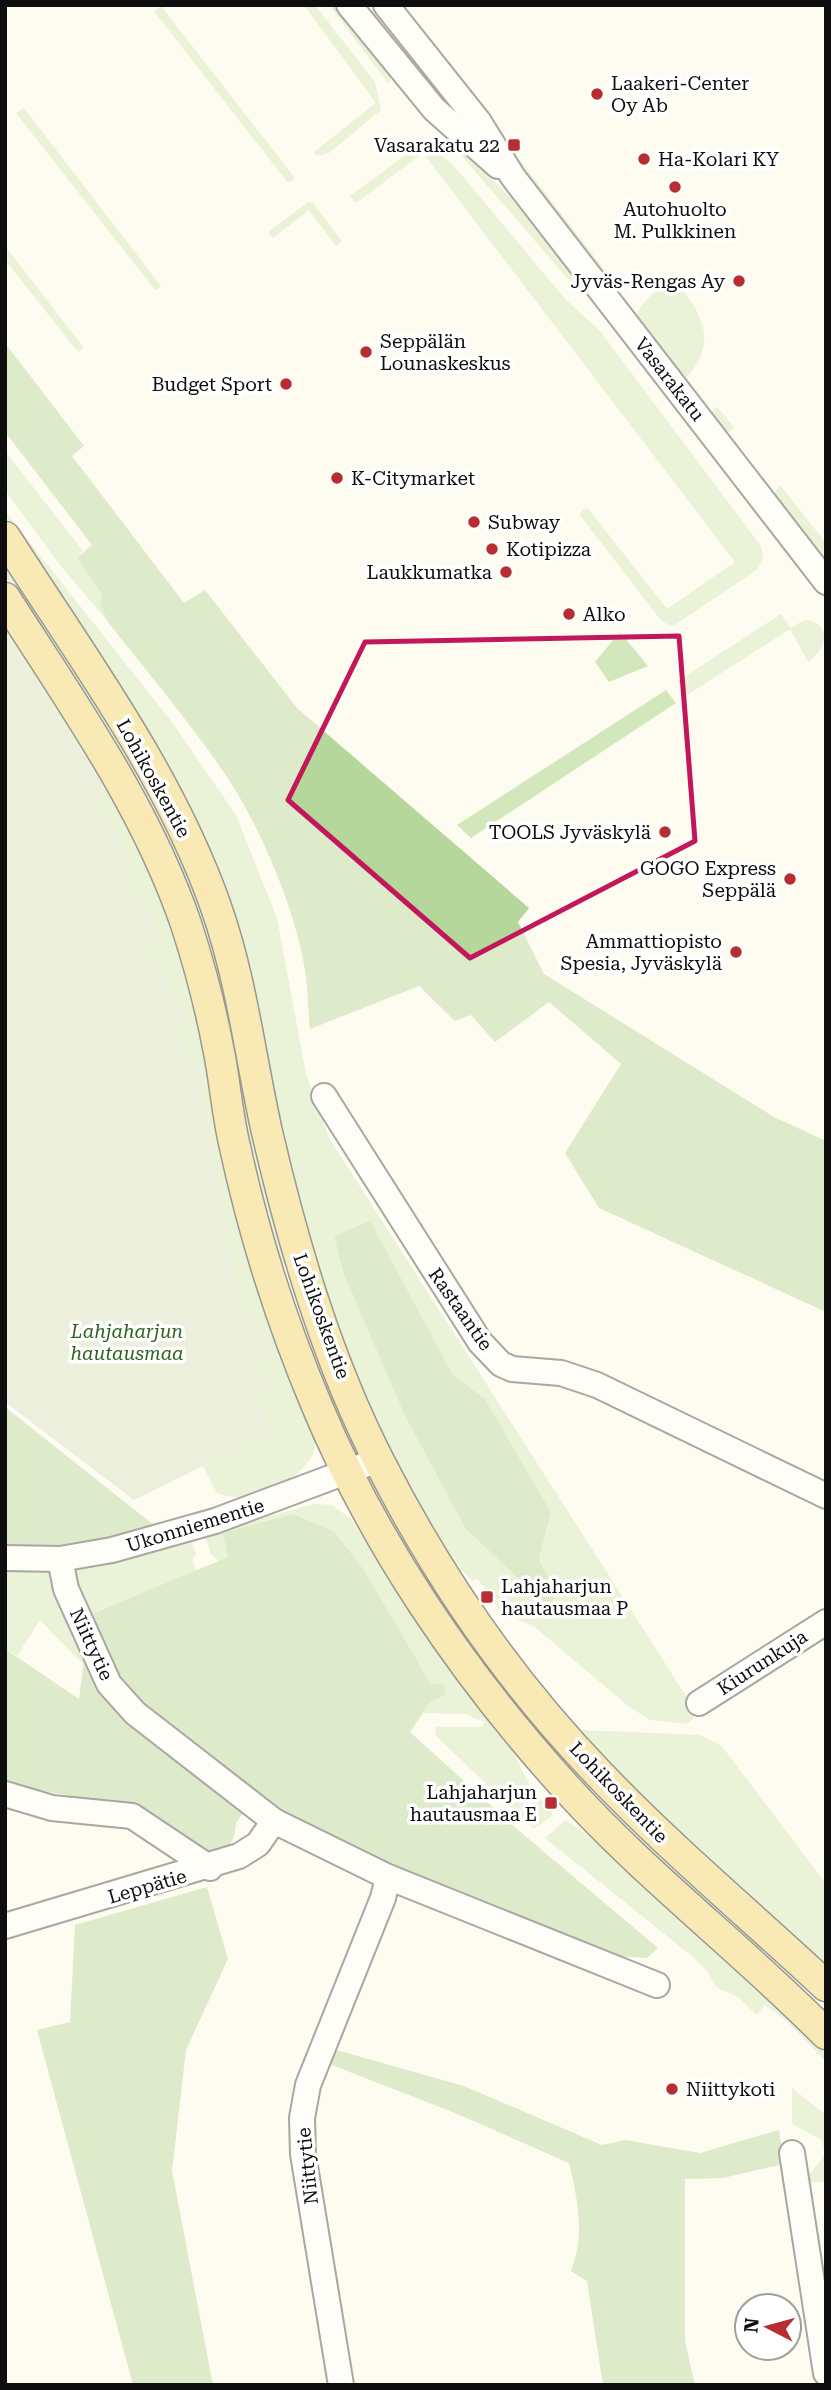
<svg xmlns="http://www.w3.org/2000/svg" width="831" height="2390" font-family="'Roboto Serif',serif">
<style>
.green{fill:#d2e7bb;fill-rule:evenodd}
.forest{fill:#b6d79b}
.cemetery{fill:#d6dfc2}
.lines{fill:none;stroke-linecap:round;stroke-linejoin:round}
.minor-casing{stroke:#414141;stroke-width:28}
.major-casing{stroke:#1f1f1f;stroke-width:33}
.minor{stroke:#fff;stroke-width:24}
.major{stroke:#f1d26d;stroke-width:30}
.marked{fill:none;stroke:#c2185b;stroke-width:5;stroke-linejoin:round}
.poi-dot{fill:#b72d32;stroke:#fff;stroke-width:2.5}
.labels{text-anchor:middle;stroke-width:7;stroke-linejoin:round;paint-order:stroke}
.poi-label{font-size:19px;fill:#0e0e0e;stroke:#fff;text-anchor:start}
.street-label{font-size:19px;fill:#0e0e0e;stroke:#fff}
.park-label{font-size:19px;font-style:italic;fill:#2e6321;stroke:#fff}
</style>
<rect width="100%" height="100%" fill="#fefcf0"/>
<g class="green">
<path d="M304,5H315L375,82L381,110L329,153L317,156L314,152L376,103Z"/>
<path d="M329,5H335L391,77L389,84Z"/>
<path d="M161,6L295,178L288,183L154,11Z"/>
<path d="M24,108L161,286L155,290L16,113Z"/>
<path d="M493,125L607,273L603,277L487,129Z"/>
<path d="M424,141L454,166L566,300L600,331L761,546L763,556L758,569L675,625H668L660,619L579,514L587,507L667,609L735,562L423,153L356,203L350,196Z"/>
<path d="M463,151L510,197L583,288L580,293L460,154Z"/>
<path d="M308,202L313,203L342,241L336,246L309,210L273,238L268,232Z"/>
<path d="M5,246L84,348L78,352L5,260Z"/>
<path d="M670,275C700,310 722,341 684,380L637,320L640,307Z"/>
<path d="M717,407L734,427L727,434L710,413Z"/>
<path d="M5,451L83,551L77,558L102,594L100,604L108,622L56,560L5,490Z"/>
<path d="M780,485L826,543V561L774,494Z"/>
<path d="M5,511L171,721L236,815L277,918L306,1074L329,1138L695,1710L694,1718L686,1724L650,1720L628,1706L535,1627L501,1612L478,1579L471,1580L444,1550L391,1456L328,1310L299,1218L254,998L34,559L5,515ZM370,1222L453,1375L485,1399L551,1512L539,1559L557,1594L548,1607L465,1528L404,1414L343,1272L334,1236Z"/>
<path d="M5,558L144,779L183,862L219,960L288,1263L278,1266L255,1181L230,1054L89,708L5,576Z"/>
<path d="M781,614L791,628L804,620C831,621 829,648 808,662L790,629L687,695L678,681Z"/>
<path d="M5,620L110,789L155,880L182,960L315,1436C315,1443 315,1452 311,1458C292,1486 249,1506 217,1493L198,1456L164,1034L188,1016L141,944L151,937L92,798L105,788L5,633Z"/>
<path d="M620,632L648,666L609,682L595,662Z"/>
<path d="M666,690L676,703L471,838L457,825Z"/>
<path d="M314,1504L332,1505L351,1519L429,1639L508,1742L532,1790L552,1811V1816L534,1829L435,1735L436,1727H478L483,1726L484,1722L465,1714L421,1713L430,1702L445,1695L431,1684L364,1570L334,1531L293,1514L224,1533L228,1557L219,1562L211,1554L204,1534Z"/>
<path d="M191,1539L196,1554L192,1560L197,1572L90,1615L84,1665L40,1620L17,1656L5,1649V1549L100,1541Z"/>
<path d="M580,1730L700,1735L721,1745L826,1884V1966L676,1827L655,1812Z"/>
<path d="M566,1820L599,1844L826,2052V2062L787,2021L764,2005L757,2015L738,1997L716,1987L708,1972L693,1957L545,1838Z"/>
<path d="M792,2088L826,2115V2182H804L825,2154L822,2140L792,2124Z"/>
</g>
<g class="forest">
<path d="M5,343L84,446L72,456L184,603L205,590L297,708L529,908L518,922L544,974L774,1117L826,1141V1312L599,1208L565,1153L621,1064L549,1002L495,1042L471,1015L455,1021L419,986L310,1029C308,1012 308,994 306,976C297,913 261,827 225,774C189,721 147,672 108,622L100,604L102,594L77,558L92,545L5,432Z"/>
<path d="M370,1221L453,1375L485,1399L551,1512L539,1559L557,1594L548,1607L465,1528L404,1414L343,1272L334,1236Z"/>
<path d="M5,1407L155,1526C105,1540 57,1550 5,1549Z"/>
<path d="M293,1514L334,1531L364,1570L431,1684H444L445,1695L430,1702L410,1732L518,1830L658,1948L647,1958L609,1956L320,1837L256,1794L236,1823L234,1837L227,1849L210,1854L133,1807L5,1784V1649L79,1699L90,1615L228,1557L223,1533Z"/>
<path d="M207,1887L228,1959L186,2050L172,2171L213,2385H133L37,2030L70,2022L75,1925Z"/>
<path d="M329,2048L464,2086L602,2145L625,2140L700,2153L779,2130L784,2164L723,2178L685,2179V2341L695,2385H603L587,2281L571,2271C585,2235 578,2200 569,2163L455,2113L324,2062Z"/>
</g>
<path class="cemetery" d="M5,633L105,788L92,798L138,869L125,878L160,932L141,944L188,1016L171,1029L199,1073L239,1296L274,1350L256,1362L274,1388L256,1401L273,1428L246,1445L134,1500L5,1402Z"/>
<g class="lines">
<defs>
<g id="minor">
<path d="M349,5L434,109L498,166"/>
<path d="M386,5L479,122L513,177L826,582"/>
<path d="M324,1096L480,1342L501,1364L512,1369L561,1373L597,1385L826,1496"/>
<path d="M5,1558L60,1559L112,1550L215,1521L378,1460"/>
<path d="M60,1559L66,1589L109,1684L135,1713L274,1821L388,1877L657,1985"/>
<path d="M699,1703L826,1622"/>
<path d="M5,1794L52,1808L132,1816L210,1868"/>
<path d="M5,1926L239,1856L258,1844L274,1821"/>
<path d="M792,2153L826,2373"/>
<path d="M341,2385L303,2154L302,2118L308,2085L383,1898L388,1877"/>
</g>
<g id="major">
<path d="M5,537C81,656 169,773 216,907C242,981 250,1056 267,1132C293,1244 327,1360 380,1463C438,1577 512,1684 601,1776C672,1850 751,1916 826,1986"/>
<path d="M5,598C72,703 145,805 186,924C199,964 210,1005 218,1047C225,1080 227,1114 235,1147C254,1235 282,1323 317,1406C374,1543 462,1672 561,1782C642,1873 740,1947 826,2034"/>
</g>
</defs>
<use href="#minor" class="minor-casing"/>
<use href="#major" class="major-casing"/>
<use href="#minor" class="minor"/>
<use href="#major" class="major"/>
</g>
<path d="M0 0H831V2390H0ZM679,636L695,841L470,958L288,800L365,642Z" fill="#fefcf0" fill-opacity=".55" fill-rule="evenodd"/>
<path class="marked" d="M679,636L695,841L470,958L288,800L365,642Z"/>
<g class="poi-dot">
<circle cx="597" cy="94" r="7"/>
<rect x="507" y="138" width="14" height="14" rx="3.5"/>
<circle cx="644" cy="159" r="7"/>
<circle cx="675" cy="187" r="7"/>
<circle cx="739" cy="281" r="7"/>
<circle cx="366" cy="352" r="7"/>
<circle cx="286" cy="384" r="7"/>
<circle cx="337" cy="478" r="7"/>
<circle cx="474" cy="522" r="7"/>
<circle cx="492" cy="549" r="7"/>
<circle cx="506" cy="572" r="7"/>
<circle cx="569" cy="614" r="7"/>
<circle cx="665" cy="832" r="7"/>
<circle cx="790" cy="879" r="7"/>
<circle cx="736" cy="952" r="7"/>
<rect x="480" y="1590" width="14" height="14" rx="3.5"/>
<rect x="544" y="1796" width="14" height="14" rx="3.5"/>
<circle cx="672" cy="2089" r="7"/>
</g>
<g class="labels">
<g class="poi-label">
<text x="611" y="90">Laakeri-Center<tspan x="611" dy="22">Oy Ab</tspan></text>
<text x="500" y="152" text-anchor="end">Vasarakatu 22</text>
<text x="658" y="166">Ha-Kolari KY</text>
<text x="675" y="216" text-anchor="middle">Autohuolto<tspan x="675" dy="22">M. Pulkkinen</tspan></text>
<text x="725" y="288" text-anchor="end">Jyväs-Rengas Ay</text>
<text x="380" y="348">Seppälän<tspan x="380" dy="22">Lounaskeskus</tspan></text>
<text x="272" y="391" text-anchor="end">Budget Sport</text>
<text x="351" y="485">K-Citymarket</text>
<text x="488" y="529">Subway</text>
<text x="506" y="556">Kotipizza</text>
<text x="492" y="579" text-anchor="end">Laukkumatka</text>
<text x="583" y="621">Alko</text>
<text x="651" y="839" text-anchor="end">TOOLS Jyväskylä</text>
<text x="776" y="875" text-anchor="end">GOGO Express<tspan x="776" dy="22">Seppälä</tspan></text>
<text x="722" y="948" text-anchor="end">Ammattiopisto<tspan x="722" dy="22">Spesia, Jyväskylä</tspan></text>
<text x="501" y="1593">Lahjaharjun<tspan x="501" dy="22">hautausmaa P</tspan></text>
<text x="537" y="1799" text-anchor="end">Lahjaharjun<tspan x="537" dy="22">hautausmaa E</tspan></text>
<text x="686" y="2096">Niittykoti</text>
</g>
<g class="street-label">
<text transform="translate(670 379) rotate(52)" y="7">Vasarakatu</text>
<text transform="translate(154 778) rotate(61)" y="7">Lohikoskentie</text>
<text transform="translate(461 1309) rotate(55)" y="7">Rastaantie</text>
<text transform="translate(322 1316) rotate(70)" y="7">Lohikoskentie</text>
<text transform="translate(195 1525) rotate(-17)" y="7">Ukonniementie</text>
<text transform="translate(92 1644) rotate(65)" y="7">Niittytie</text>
<text transform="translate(762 1662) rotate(-33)" y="7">Kiurunkuja</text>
<text transform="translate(619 1792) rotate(46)" y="7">Lohikoskentie</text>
<text transform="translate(147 1886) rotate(-16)" y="7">Leppätie</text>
<text transform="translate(307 2166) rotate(-96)" y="7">Niittytie</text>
</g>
<g class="park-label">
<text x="127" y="1338">Lahjaharjun<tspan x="127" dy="22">hautausmaa</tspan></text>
</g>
</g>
<rect width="831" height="2390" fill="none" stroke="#0e0e0e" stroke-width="14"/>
<g transform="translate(768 2327) rotate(276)"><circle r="33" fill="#ffffff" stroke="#9f9f9f" stroke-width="2"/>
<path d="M0-5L12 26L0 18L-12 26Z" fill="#b72d32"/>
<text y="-10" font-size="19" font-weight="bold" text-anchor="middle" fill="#0e0e0e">N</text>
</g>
</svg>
